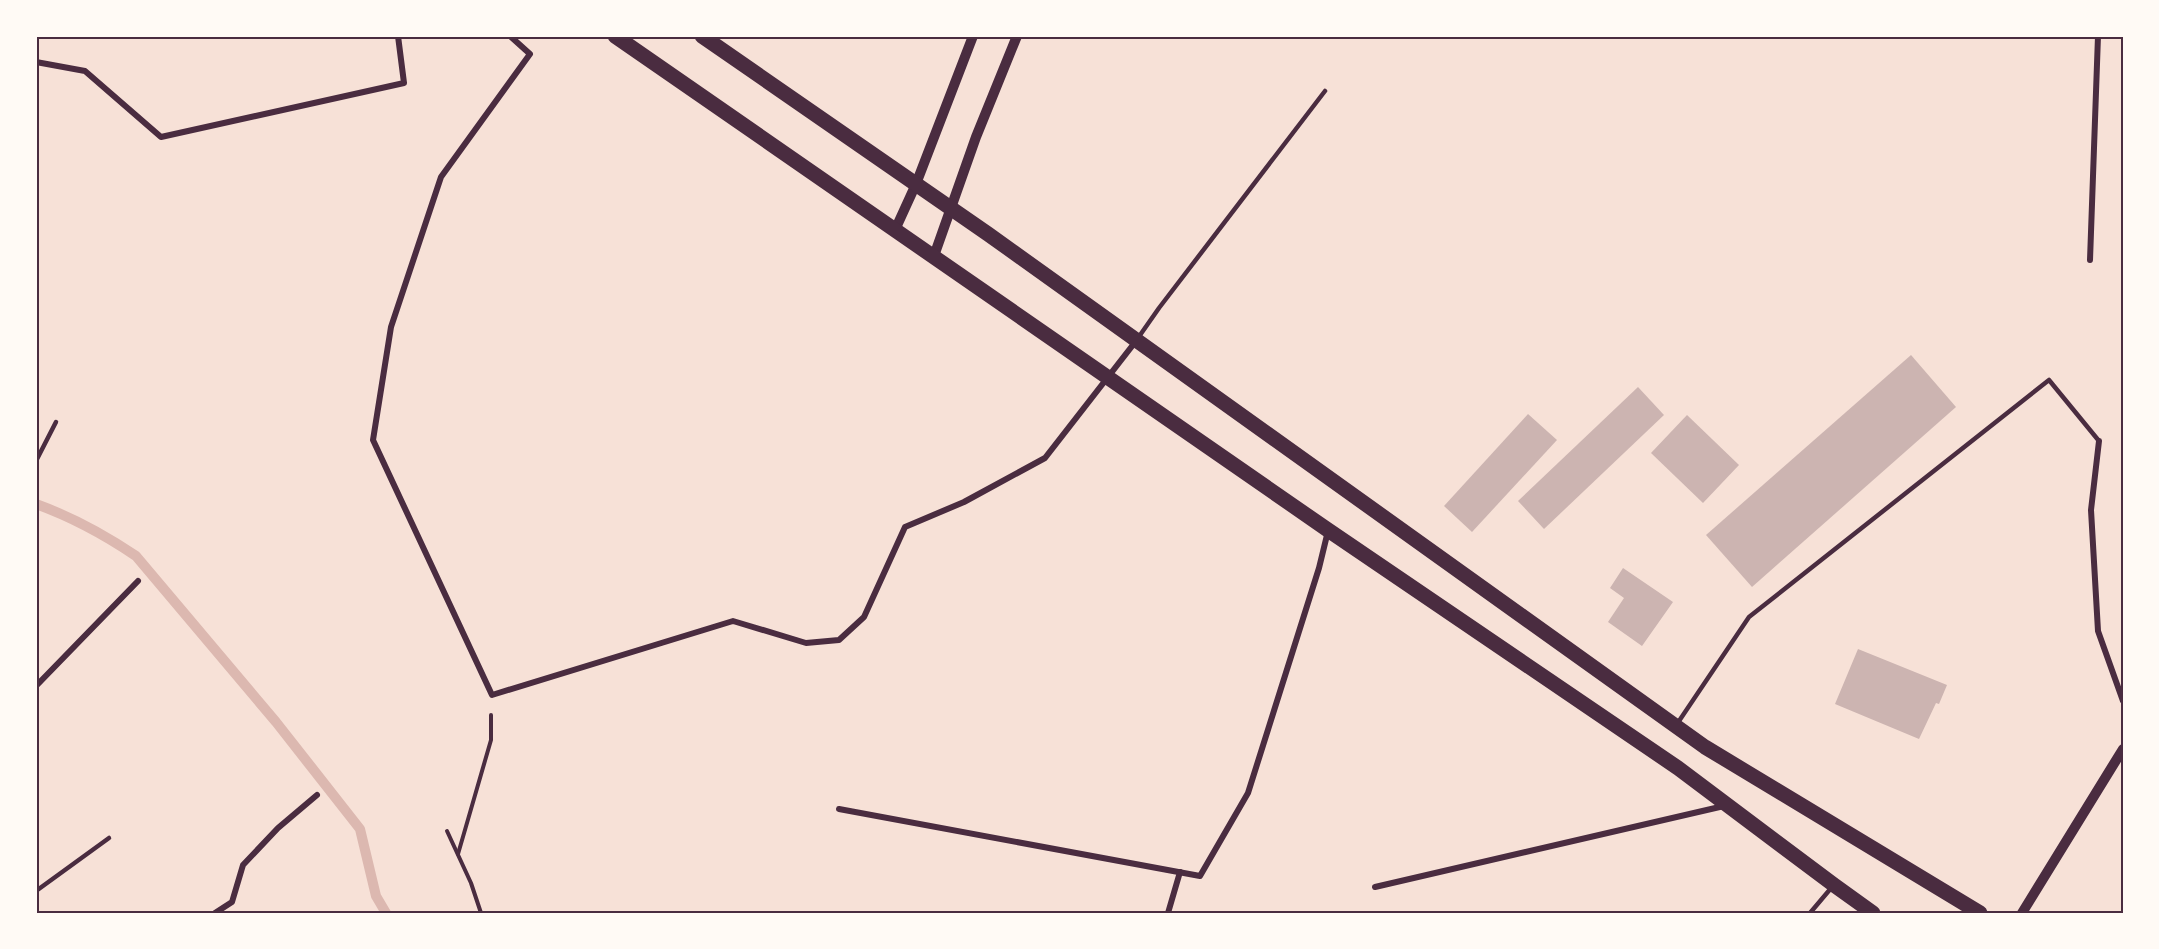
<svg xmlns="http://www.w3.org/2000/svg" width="2159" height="949" font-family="'Titillium Web',sans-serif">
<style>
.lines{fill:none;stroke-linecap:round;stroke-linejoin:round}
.stream{stroke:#dcb8b0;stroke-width:10}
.building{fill:#ccb4b1}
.path{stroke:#4a2c40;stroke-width:4}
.service{stroke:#4a2c40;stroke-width:4.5}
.minor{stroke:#4a2c40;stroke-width:6}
.tertiary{stroke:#4a2c40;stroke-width:10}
.primary{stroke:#4a2c40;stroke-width:15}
.neatline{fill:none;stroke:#4a2c40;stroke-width:2}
</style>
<rect width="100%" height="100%" fill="#f7e1d7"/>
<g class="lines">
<path class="stream" d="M36,504C72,517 105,535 136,556L276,722L360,829L376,896L386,913"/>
</g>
<g class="building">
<path d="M1911,355L1956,407L1752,587L1706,535Z"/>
<path d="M1638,387L1664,415L1544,529L1518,501Z"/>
<path d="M1528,414L1557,440L1472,532L1444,506Z"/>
<path d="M1687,415L1739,465L1703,503L1651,453Z"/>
<path d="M1623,568L1673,602L1642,646L1608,622L1624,598L1610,588Z"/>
<path d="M1858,649L1947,685L1939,704L1936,703L1919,739L1835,704Z"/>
</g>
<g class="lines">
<g class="path">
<path d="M447,831L471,883L481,913"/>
<path d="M458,854L491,740V715"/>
</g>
<g class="service">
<path d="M1138,338L1159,308L1325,91"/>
<path d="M36,461L56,422"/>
<path d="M1677,724L1749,617L2049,380L2099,441"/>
<path d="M36,891L109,838"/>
<path d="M1810,913L1832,887"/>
</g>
<g class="minor">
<path d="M510,36L530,54L441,177L391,327L373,440L492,695L733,621L806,643L839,640L864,617L905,527L964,502L1045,458L1136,341"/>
<path d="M36,62L85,71L161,137L404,83L398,36"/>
<path d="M2090,260L2098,36"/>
<path d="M2099,441L2091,510L2098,631L2123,701"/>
<path d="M36,686L138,581"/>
<path d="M839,809L1200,876L1248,793L1319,568L1328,531"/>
<path d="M1375,887L1724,806"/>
<path d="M215,913L232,902L243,865L278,828L317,795"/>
<path d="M1168,913L1180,872"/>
</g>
<g class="tertiary">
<path d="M895,230L916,184L973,36"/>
<path d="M934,256L976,137L1017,36"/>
<path d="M2022,913L2123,749"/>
</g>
<g class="primary">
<path d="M615,36L1328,530L1678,768L1834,885L1873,913"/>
<path d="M702,36L988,234L1705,747L1980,913"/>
</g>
</g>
<rect width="2159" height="949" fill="none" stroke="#fffaf5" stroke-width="75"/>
<rect x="38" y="38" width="2084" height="874" class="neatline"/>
</svg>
